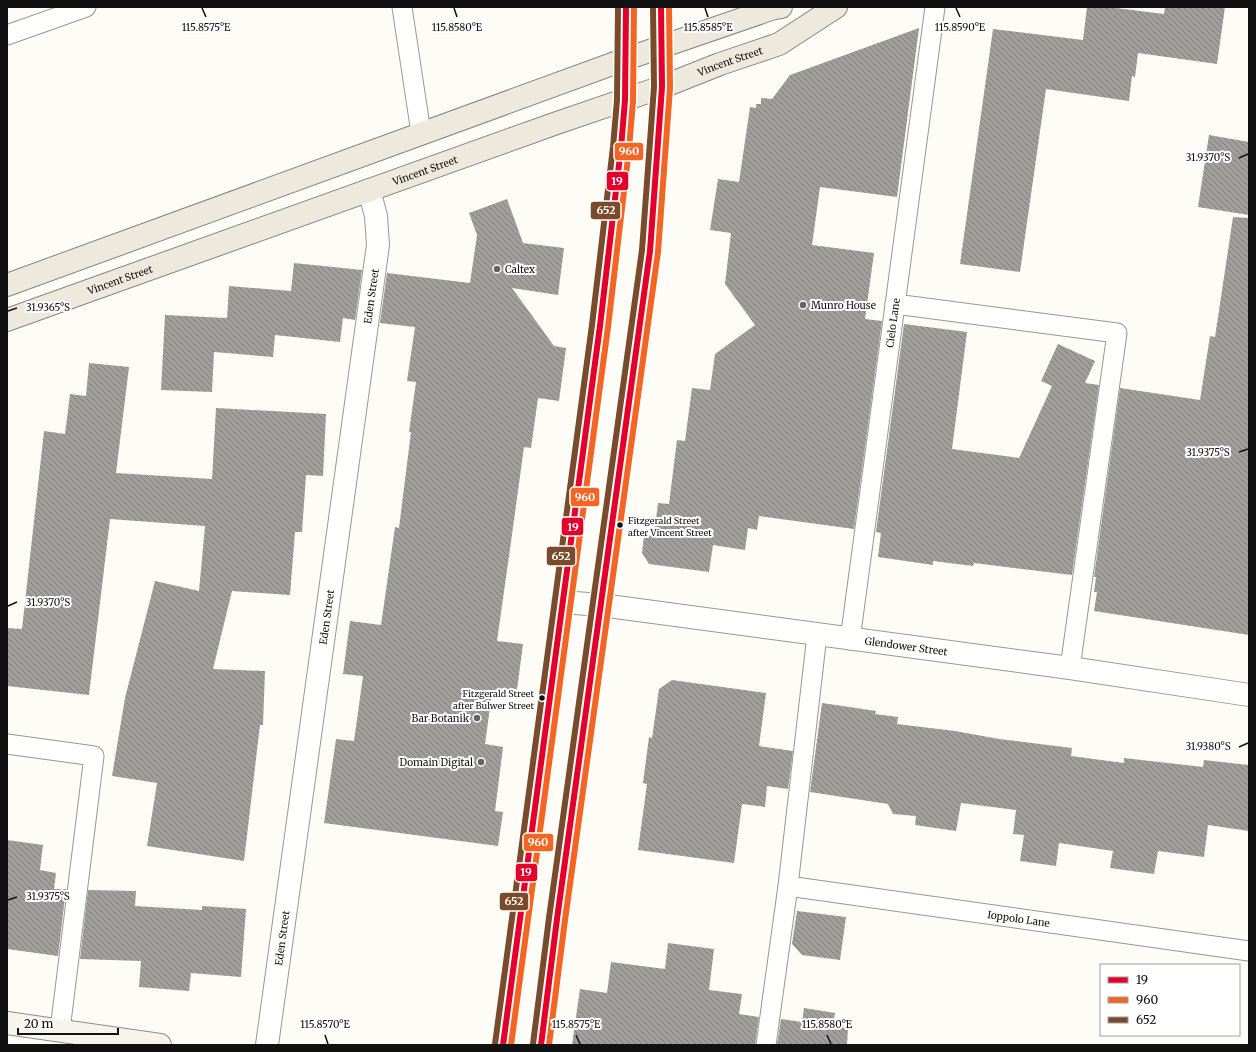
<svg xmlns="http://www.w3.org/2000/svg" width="1256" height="1052" font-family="Merriweather,serif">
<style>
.building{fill:url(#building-back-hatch)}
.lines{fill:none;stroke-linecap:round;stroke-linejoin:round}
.service-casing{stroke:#979795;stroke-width:21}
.minor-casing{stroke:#979795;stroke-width:24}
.secondary-casing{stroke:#8e8d8b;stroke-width:24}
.primary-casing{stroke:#858482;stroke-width:24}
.service{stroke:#fffffe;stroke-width:19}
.minor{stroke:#fffffe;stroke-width:22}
.secondary{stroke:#f6f4eb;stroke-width:22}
.primary{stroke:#ede9dc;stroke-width:22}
.bus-1-casing{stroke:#fff;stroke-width:9}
.bus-2-casing{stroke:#fff;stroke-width:9}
.bus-3-casing{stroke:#fff;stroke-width:9}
.bus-1{stroke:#e4002b;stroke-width:6}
.bus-2{stroke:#f26522;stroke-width:6}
.bus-3{stroke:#7a4b2a;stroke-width:6}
.ticks{fill:none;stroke:#111;stroke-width:1.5}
.poi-dot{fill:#646362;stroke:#fff;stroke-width:1.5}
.bus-dot{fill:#111;stroke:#fff;stroke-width:1.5}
.labels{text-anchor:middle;stroke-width:4;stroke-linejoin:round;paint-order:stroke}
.bus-label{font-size:9px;fill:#111;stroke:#fff;text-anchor:start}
.street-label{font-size:10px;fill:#111;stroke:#fff}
.poi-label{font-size:10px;fill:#111;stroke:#fff;text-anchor:start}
.ticks-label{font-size:10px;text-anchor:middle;fill:#111;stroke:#fff;stroke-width:4;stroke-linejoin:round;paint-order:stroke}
.line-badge{stroke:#fff;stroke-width:1.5}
.badge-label{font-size:11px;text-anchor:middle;font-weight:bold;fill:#fff}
</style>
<defs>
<pattern id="building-back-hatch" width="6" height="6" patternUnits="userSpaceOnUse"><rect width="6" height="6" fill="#a19f9c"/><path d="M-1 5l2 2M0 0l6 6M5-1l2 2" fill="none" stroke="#82807e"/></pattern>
</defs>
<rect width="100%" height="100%" fill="#fdfcf7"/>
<g class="building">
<path d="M1087,7H1108L1164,14L1165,7H1225L1217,64L1138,53L1135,77L1132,76L1129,101L1046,89L1020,272L960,264L993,29L1083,40Z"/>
<path d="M919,28L897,197L820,187L812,245L874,253L865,319L882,321L854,529L759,516L757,530L748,528L745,550L713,545L709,572L649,564L642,553L644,535L654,536L658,503L669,504L677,440L685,441L692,388L710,390L715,354L755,325L725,284L731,233L710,230L718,179L739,182L750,107L756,108V104H761V98L772,99L790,75Z"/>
<path d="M1209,135L1249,142V215L1198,207Z"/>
<path d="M507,199L523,243L564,248L558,295L512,288L554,346L566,348L559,401L538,398L531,448L524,447L511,542L497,641L523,644L516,697L492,693L485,744L503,747L495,811L503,812L498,846L324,823L336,739L354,741L363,676L343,674L350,621L381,625L395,527L399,528L411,432H409L416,382L407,381L415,327L380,323L387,273L470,283L477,235L469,213Z"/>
<path d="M1233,217L1249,218V635L1094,611L1097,592H1094L1096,577H1094L1120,388L1200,400L1210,336L1215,337Z"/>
<path d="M294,263L362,270L355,320L343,318L340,342L275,335L273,357L214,352L212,392L161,390L165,315L227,318L229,286L291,291Z"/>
<path d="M904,324L967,332L952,449L1019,458L1052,386L1041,381L1058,344L1095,361L1085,383L1099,385L1072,575L974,563L973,566L933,561V565L878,557L881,533L876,532Z"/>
<path d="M89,363L129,367L116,473L212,479L216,408L326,414L323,476L306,475L302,532H295L290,595L232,591L213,669L265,671L263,725H260L244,861L147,846L157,783L112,776L125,698L155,581L199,591L205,526L110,519L89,695L7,686V628L22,629L44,431L65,434L70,394L86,396Z"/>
<path d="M672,680L766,693L759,746L793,751L788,789L767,786L765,807L742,804L734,863L638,850L647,784L643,783L649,737L652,738L659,689Z"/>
<path d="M822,703L876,711L875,714L898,717L897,724L955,731L999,739L1072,748L1071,756L1124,763V758L1203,767L1204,760L1249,765V831L1208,825L1204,857L1158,851L1154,874L1110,868L1113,851L1059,843L1056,866L1020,861L1024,835L1013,834L1016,810L961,803L956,831L915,825L916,816L893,814L888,804L810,792Z"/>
<path d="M7,840L43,845L40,870L56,873L54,889H66L58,956L7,949Z"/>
<path d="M88,890L136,891L135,906L202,910V906L246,909L241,977L191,973L189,991L139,987L141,961L80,959Z"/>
<path d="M797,911L846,917L840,960L802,955L792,944Z"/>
<path d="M668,943L714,949L709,990L742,994L739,1014L759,1017L755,1045H572L580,989L607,993L611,962L665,969Z"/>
<path d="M804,1008L835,1013L833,1026L848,1028L847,1045H777L781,1019L802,1022Z"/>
</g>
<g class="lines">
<defs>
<g id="service">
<path d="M402,7L421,133"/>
<path d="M7,35L86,7"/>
<path d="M895,304L1117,333L1070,668"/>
<path id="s1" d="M850,640L935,7"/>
<path d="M7,744L94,756L60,1030"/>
<path id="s2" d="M788,886L1249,951"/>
<path d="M766,1045L788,886L817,635"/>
</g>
<g id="minor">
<path id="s3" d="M562,602L601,605L1070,668L1249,695"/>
<path id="s4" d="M267,1045L378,245L376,216L369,190"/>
</g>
<path id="secondary" d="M7,1023L160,1045"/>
<g id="primary">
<path d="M7,285L626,59L774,8L781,7"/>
<path id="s5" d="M7,320L554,124L662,87L720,64L779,44L836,7"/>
<path d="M503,1045L600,326L621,148L625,100L626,7"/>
<path d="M541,1045L557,919L650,251L662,87L661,7"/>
</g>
</defs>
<use href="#service" class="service-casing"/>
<use href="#minor" class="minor-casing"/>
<use href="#secondary" class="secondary-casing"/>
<use href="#primary" class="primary-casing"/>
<use href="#service" class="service"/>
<use href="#minor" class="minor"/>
<use href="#secondary" class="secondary"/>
<use href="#primary" class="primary"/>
<defs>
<g id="bus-1">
<path d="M503,1045L600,326L621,148L625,100L626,7"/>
<path d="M541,1045L557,919L650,251L662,87L661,7"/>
</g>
<g id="bus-2">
<path d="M511,1045L608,327L629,149L633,101L634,7"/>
<path d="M549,1045L565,920L658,252L670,88L669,7"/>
</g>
<g id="bus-3">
<path d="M495,1044L592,325L613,147L617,100L618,7"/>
<path d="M533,1044L549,918L642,250L654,87L653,7"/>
</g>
</defs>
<use href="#bus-1" class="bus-1-casing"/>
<use href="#bus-2" class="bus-2-casing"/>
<use href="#bus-3" class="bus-3-casing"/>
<use href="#bus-1" class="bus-1"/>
<use href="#bus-2" class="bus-2"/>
<use href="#bus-3" class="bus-3"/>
</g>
<path class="ticks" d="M202,8L206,17M454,8L457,17M705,8L708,17M956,8L960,17M1239,158L1248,154M8,311L17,308M1239,452L1248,449M8,606L17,602M1239,747L1248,743M8,900L17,897M325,1035L328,1044M576,1035L580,1044M827,1035L831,1044"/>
<g class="poi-dot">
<circle cx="497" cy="269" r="4"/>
<circle cx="803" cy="305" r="4"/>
<circle cx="477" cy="718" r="4"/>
<circle cx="481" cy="762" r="4"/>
</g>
<g class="bus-dot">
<circle cx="620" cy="525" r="3.5"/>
<circle cx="542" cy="698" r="3.5"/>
</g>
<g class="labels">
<g class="bus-label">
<text x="628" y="524">Fitzgerald Street<tspan x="628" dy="12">after Vincent Street</tspan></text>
<text x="534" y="697" text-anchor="end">Fitzgerald Street<tspan x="534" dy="12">after Bulwer Street</tspan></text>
</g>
<g class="street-label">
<text dy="4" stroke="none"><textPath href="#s5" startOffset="768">Vincent Street</textPath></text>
<text dy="4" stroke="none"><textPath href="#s5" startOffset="444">Vincent Street</textPath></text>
<text dy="4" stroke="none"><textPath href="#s5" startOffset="120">Vincent Street</textPath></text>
<text dy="4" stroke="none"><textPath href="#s4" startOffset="756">Eden Street</textPath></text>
<text dy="4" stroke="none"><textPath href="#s1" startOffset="320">Cielo Lane</textPath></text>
<text dy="4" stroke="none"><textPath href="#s4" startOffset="432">Eden Street</textPath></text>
<text dy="4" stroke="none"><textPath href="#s3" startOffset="347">Glendower Street</textPath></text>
<text dy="4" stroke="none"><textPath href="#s2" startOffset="233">Ioppolo Lane</textPath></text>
<text dy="4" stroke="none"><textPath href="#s4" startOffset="108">Eden Street</textPath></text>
</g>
<g class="poi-label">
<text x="505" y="273">Caltex</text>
<text x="811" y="309">Munro House</text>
<text x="469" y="722" text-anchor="end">Bar Botanik</text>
<text x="473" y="766" text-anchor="end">Domain Digital</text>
</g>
</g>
<g class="ticks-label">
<text x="457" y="31">115.8580°E</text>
<text x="206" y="31">115.8575°E</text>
<text x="708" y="31">115.8585°E</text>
<text x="960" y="31">115.8590°E</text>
<text x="1208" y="161">31.9370°S</text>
<text x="48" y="311">31.9365°S</text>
<text x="1208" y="456">31.9375°S</text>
<text x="48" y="606">31.9370°S</text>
<text x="1208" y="750">31.9380°S</text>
<text x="48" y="900">31.9375°S</text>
<text x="325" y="1028">115.8570°E</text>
<text x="576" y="1028">115.8575°E</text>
<text x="827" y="1028">115.8580°E</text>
</g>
<g class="line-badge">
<rect x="614" y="142" width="30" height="19" rx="4" fill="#f26522"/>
<rect x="606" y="171" width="23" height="20" rx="4" fill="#e4002b"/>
<rect x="590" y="201" width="31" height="19" rx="4" fill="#7a4b2a"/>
<rect x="570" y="487" width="30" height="20" rx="4" fill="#f26522"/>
<rect x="561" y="517" width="23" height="19" rx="4" fill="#e4002b"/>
<rect x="546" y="546" width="30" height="20" rx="4" fill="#7a4b2a"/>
<rect x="523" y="833" width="31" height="19" rx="4" fill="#f26522"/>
<rect x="515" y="863" width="23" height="19" rx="4" fill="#e4002b"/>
<rect x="499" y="892" width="30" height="19" rx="4" fill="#7a4b2a"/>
</g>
<g class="badge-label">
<text x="629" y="155">960</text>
<text x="617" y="185">19</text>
<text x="606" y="214">652</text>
<text x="585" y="501">960</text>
<text x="573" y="531">19</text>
<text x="561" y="560">652</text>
<text x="538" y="846">960</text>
<text x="526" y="876">19</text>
<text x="514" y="905">652</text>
</g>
<rect width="1256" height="1052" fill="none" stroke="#111111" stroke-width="16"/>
<rect x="1100" y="964" width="140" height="72" fill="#ffffff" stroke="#a0a0a0"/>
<rect x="1108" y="977" width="20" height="6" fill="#e4002b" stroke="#a0a0a0"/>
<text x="1136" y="984" font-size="12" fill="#111111">19</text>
<rect x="1108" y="997" width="20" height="6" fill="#f26522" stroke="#a0a0a0"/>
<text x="1136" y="1004" font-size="12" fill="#111111">960</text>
<rect x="1108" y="1017" width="20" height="6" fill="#7a4b2a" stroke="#a0a0a0"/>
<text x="1136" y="1024" font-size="12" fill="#111111">652</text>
<path d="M18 1028v6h100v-6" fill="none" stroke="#111111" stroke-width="2"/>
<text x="24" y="1028" font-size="12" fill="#111111" stroke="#ffffff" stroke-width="3" paint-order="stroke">20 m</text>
</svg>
